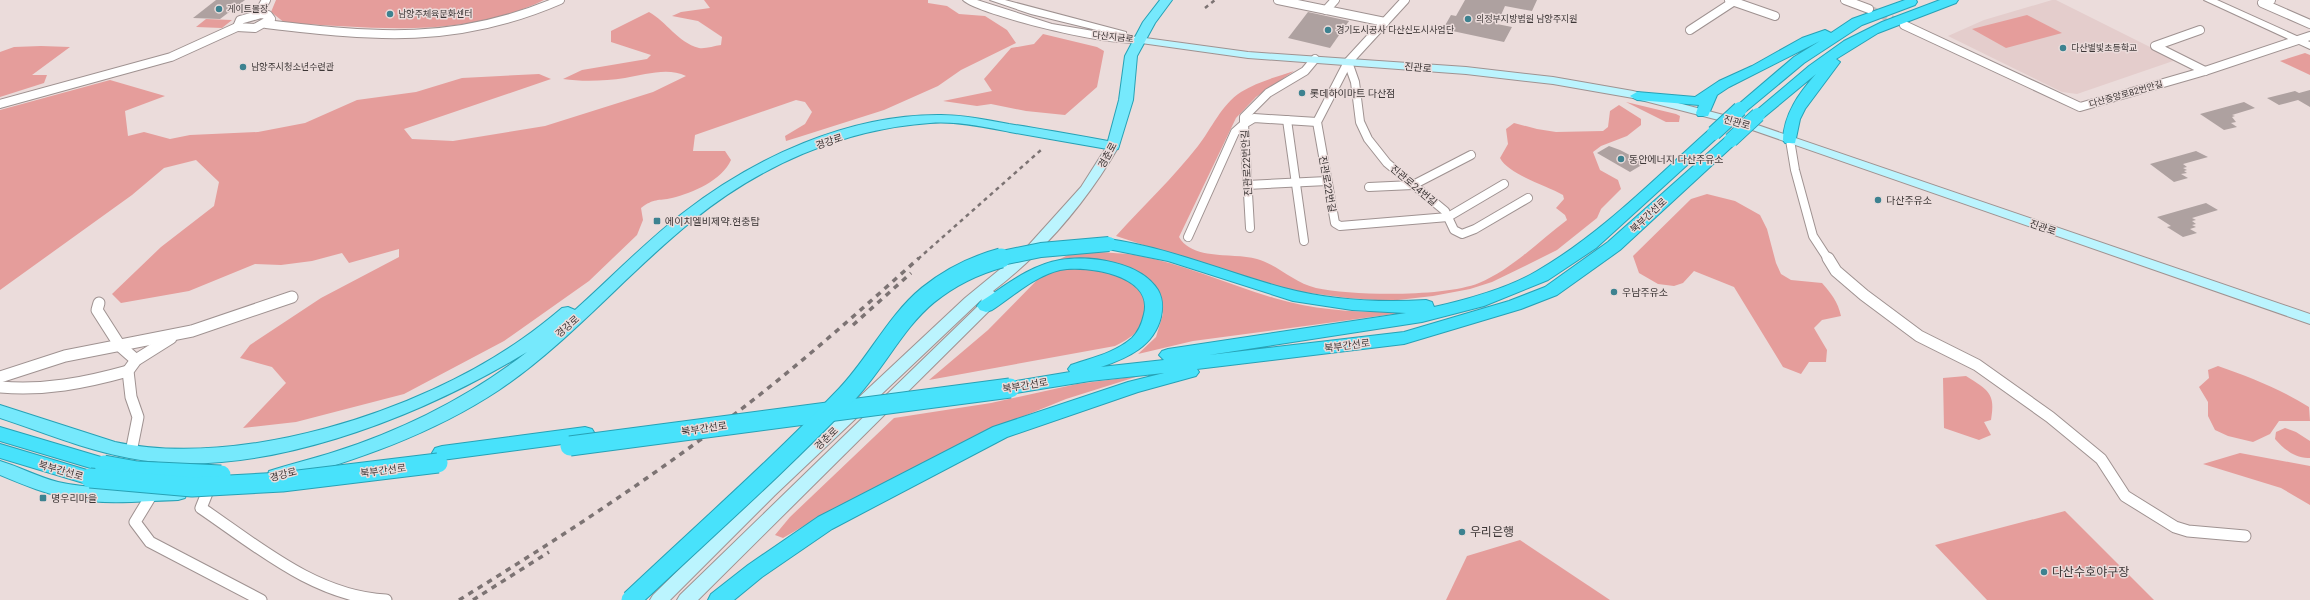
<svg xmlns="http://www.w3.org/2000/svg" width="2310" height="600" font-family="Roboto,'Noto Sans KR',sans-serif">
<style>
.built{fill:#e4cdcc}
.green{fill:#e59d9b}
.building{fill:#aea1a0}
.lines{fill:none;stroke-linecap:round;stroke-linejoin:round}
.minor-tunnel{stroke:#c8bbba;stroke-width:8;stroke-dasharray:8 4;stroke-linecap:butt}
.minor-far1-casing{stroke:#9f9291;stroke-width:10}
.minor-casing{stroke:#9f9291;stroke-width:13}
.tertiary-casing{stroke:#9f9291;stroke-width:2}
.secondary-casing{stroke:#9f9291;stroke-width:2}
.primary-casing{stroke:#27a1b5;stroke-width:2}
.trunk-casing{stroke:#27a1b5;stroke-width:2}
.minor-far1{stroke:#fff;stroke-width:8}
.minor{stroke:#fff;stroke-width:11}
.tertiary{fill:#fff;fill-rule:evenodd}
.secondary{fill:#bbf4fe;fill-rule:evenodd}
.primary{fill:#76e9fc;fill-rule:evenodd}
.trunk{fill:#48e2fb;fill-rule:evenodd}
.rail-far1{stroke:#7c7373;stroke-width:2.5;stroke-dasharray:4 4;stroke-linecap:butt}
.rail{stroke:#7c7373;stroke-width:3.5;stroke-dasharray:5.5 5.5;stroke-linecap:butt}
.trunk-bridge-far1-casing{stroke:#27a1b5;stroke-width:16;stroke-linecap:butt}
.trunk-bridge-casing{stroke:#27a1b5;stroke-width:21;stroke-linecap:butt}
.trunk-bridge-far1{stroke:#48e2fb;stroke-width:14}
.trunk-bridge{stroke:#48e2fb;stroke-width:19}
.poi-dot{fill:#3d8290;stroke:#ebdcdb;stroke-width:1.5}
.labels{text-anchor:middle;stroke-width:3;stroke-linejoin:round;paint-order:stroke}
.far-poi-label{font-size:9px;fill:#3c3636;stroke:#ebdcdb;text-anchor:start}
.far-street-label{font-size:9px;fill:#3c3636;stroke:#ebdcdb}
.street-label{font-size:10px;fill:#3c3636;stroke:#ebdcdb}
.poi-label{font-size:10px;fill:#3c3636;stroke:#ebdcdb;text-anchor:start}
.near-poi-label{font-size:12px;fill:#3c3636;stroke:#ebdcdb;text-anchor:start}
</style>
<rect width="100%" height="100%" fill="#ebdcdb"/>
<path class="built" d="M2052,0H2056L2176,60L2077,94L2062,92L1948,36L1984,20Z"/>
<g class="green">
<path d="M276,0H544C462,40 373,27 285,23L271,12Z"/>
<path d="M704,0H928V3L947,6L959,14L985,16L1007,30L1016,43L961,70L938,86L884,110L799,137L786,141L785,136L805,124L812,112L805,102L796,100L695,135L693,151H725L731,160C722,180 693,193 672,198C658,201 654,198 641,208L643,220L637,235L589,281L504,341L404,394L296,422L243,428L286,383L272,367L240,358L250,345L321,298L399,257V249L349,263L342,253L312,261L281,265L255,264L189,291L121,303L112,294L161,247L214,206L219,182L196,160L164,168L132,195L0,290V110L110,80L165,96L125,111L128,136L144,132L170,139L190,135L258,132L305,123L357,100L416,92L462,78L539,74L551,79L404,129L412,139L453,141L545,126L653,92L686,76C667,67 645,75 625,78C605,81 583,82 563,79L582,70L647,59L651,55L611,42V31L649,12C667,22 677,42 699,48C705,49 714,46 721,45L722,37L698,21L672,16L681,12L710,8Z"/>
<path d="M2027,15L2062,33L2006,48L1972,29Z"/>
<path d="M206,19L232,20L222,28L196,27Z"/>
<path d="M1043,34L1097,47L1104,51L1097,87L1065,115L1026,111L991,104L977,106L943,101L992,91L984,79L1011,48L1034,44Z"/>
<path d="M41,46L70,47L32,75H47L44,83L0,97V52L14,47Z"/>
<path d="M2305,53L2310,55V75L2280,61Z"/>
<path d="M1294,71L1256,97L1236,118L1179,237C1193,261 1232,252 1257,259C1278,265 1294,283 1316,288C1354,296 1444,297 1479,283C1512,269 1538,242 1567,220L1565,215L1556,208L1564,199L1563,195C1546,185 1509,175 1500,158L1508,144L1506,129L1514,123L1537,129L1556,132L1603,131L1608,127L1610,111L1619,105L1641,119V125L1627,136L1601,146L1593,152L1600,170L1618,180L1621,189L1601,209L1597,218L1557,250L1529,264L1492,282L1470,289L1433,296L1389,301L1348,298L1278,289L1116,236C1143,206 1173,178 1198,146C1212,128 1221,105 1241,92C1257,82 1276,77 1294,71Z"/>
<path d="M1626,102L1676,114L1680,116L1679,122H1666Z"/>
<path d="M1707,194L1735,201L1760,215L1767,229L1776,263L1781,274L1791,280L1822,283C1831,293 1838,302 1841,316L1822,320L1814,328L1827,350L1826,362H1809L1801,374L1783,367L1734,287L1694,271L1683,283L1674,286L1658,284L1639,273L1633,256L1691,199Z"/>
<path d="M1098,252C1110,253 1123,253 1135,255C1182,263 1227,284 1274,298C1317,311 1364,313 1409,312L1193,341L1138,354L1156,337L1163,314L1160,293L1150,282L1131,268L1105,262L1076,258L1054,262L1070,254Z"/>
<path d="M1079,264L1121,273L1146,293C1150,322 1141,333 1115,346L929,380L988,330L1040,277L1059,268Z"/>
<path d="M2218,366C2250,377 2280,389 2309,407L2310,421H2279L2270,434L2253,442L2228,436L2215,430L2208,416V402L2199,387L2209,378L2208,370Z"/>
<path d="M1139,376L1066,399L994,428L821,516L783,538L775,535L790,517L894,418L991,403L1077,384Z"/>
<path d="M1966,376C1988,390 1996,393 1991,420L1984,422L1991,435L1979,440L1944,428L1943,378Z"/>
<path d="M2285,428L2296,432L2310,441V458C2295,459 2284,449 2275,439L2276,432Z"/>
<path d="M2240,453L2310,466V505L2281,488L2203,464Z"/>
<path d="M2065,511L2154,600H1987L1935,545Z"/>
<path d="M1520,540L1610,600H1446L1467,556Z"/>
</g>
<g class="building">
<path d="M216,0H245L220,19L193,18Z"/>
<path d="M1465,0H1537L1532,11L1505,6L1497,24L1512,27L1504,42L1443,29L1451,15L1456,16Z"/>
<path d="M1308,12L1349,21L1330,48L1288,38Z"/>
<path d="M2310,90V107L2298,100L2279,105L2267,98L2295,91L2299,93Z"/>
<path d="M2244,102L2255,108L2232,115L2235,116L2232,117L2236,122L2231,123L2237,127L2224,130L2200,114Z"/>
<path d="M1609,146L1620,150L1645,163L1630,172L1597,153Z"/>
<path d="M2196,151L2208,157L2183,164L2187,167L2183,168L2187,170L2184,171L2187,173L2181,174L2188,178L2174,182L2150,164Z"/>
<path d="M2206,203L2218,210L2192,218L2196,220L2192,221L2196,224L2192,225L2196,227L2190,229L2197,233L2183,237L2167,227L2171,226L2157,217Z"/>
</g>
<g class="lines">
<path class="minor-tunnel" d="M1869,9L1902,24"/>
<defs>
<g id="minor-far1">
<path d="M1278,0L1385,22"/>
<path d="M1405,0L1348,62L1317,122L1335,223L1340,226L1448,217L1504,184"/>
<path d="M1729,0L1775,16"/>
<path d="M1845,0L1869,9"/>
<path d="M2271,0L2262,3L2310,24"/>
<path d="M1326,10L1335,0"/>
<path d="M258,14L266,0"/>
<path d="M261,14L268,15L271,19L255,28L237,27L240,20Z"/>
<path d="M266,24C375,37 456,45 560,0"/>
<path d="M1904,25L2080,107L2205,71L2310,36"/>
<path d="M1690,30L1736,0"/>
<path d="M2200,30L2155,46L2205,71"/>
<path d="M1348,62L1355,82L1360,122L1368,139L1387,163L1445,211L1454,230L1462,234L1475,229L1528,198"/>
<path d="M0,104L171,57L237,27"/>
<path d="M1287,120L1304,241"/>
<path d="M1790,140L1795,170L1813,236L1828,259"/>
<path d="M1247,185L1327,181"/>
<path d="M1369,187L1413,185L1471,155"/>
<path d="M1250,228L1244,124L1254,118L1317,122"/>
<path d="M1188,237L1235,132L1244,124V117L1268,93L1305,71L1315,59"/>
</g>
<g id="minor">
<path d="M1828,258L1836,271L1864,295L1919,336L1977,365L2050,417L2101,459L2125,496L2175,527L2188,531L2245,536"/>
<path d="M99,303L97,310L120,346L136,360"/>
<path d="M0,377L65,356L192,331L292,297"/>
<path d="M0,387C44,391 85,383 128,371"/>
<path d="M131,452L138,417L131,397L128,371L136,360L171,338"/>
<path d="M209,488L201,508C257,546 316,597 386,600"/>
<path d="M152,494L135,522L150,542L261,600"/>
</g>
<g id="tertiary">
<path d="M963,0H977L1052,24L1117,35L1031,14L990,0H1005L1126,32V36L1138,37L1143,40C1132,53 977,15 963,0Z"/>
<path d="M2204,0H2217L2310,42V49Z"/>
</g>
<g id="secondary">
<path d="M1138,37L1248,52L1466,67L1553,77L1633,91L1746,121L2310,314V324L1738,125L1633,98L1553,84L1466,74L1248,58L1134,42V38Z"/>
<path d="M1113,142L1119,146C1087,201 1044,252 993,291L998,295L991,309L698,600H677L680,595L980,304L982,299L775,495L670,600H650L653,595L763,487L965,298L1026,248L1081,187L1109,143Z"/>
</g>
<g id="primary">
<path d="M1160,0H1172L1155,23L1137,56L1133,100L1118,149L1113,150C1079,144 1044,138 1010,132C984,127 957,121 930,123C843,129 759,166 692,221C625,275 570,342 499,390C431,435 354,461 276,483L269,481L267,476L269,471C291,464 312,459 334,452C403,430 469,397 527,352C420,417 257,483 129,458C85,450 43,432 0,418V405L115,442C240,469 419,412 522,339C535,330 549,319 562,308L568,307L575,310C611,278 644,243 683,213C754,158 848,114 941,115C964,115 987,120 1009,124C1042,129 1075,135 1108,141L1119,100L1125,56L1143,22Z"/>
<path d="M0,461C20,467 38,477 58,482C97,491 138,487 178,486L185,488L187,493L185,498L178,500C143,501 108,505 73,499C48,495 24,485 0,475Z"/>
</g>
<g id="trunk">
<path d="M1905,0H1916L1917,2L1915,5L1862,25L1804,63L1745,112H1735L1733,109L1794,57L1820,41L1729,87L1717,95L1708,116H1698L1696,113L1699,105L1637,100L1630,96L1637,92L1695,97L1719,81L1752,66L1802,38L1825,30L1831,33L1852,19Z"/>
<path d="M1940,0H1958L1956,3L1878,33L1836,59L1840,62L1805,109L1800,119L1795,143H1785L1783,140C1784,114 1799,93 1816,74L1763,118L1758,119L1751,115L1809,66L1844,41L1882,22Z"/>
<path d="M1714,129L1719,130L1721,133L1719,136L1596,248L1548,280L1484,306L1422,322L1209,355L1404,332L1509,301L1545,287L1608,242L1726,137H1736L1738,140L1736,143L1620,250L1557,295L1521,309L1404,344L1197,369L1199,372L1196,376L1138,392L1007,437L832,529L762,577L734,600H708L711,594L748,565L818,517L993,427L1128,382L1164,373L1090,381L1010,394L1004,393L1001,388L1004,383L1070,372L1068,369L1071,365C1091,358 1115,353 1132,338C1139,331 1142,323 1144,314C1154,275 1087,265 1060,270C1035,276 1013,296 992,310L986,312L980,310L977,306L980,302C1005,286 1030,265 1060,260C1090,255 1141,262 1158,290C1163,299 1163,307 1161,317C1154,346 1128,358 1101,367L1164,360L1159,355L1162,351L1168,349L1406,313L1352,310L1293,301L1168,261L1103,248L1101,244L1103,240L1109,239C1170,248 1225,272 1284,288C1330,300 1379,303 1426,300L1432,302L1434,307C1465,300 1509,288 1537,271C1601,234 1654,179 1709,130Z"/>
<path d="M0,427L111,460L114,465L111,470L104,472L0,441Z"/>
<path d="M585,427L592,429L595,434L592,439L585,441L442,460L435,458L432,453L435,448L442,446Z"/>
<path d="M0,444L97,473L100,478L97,483L90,485L0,458Z"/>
</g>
</defs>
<use href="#minor-far1" class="minor-far1-casing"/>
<use href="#minor" class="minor-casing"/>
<use href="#tertiary" class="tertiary-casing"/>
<use href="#secondary" class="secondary-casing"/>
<use href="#primary" class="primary-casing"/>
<use href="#trunk" class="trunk-casing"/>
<use href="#minor-far1" class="minor-far1"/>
<use href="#minor" class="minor"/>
<use href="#tertiary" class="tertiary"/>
<use href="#secondary" class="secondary"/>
<use href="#primary" class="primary"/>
<use href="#trunk" class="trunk"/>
<g class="rail-far1">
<path d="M1205,8L1215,0"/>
<path d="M918,259L1041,150"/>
</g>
<g class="rail">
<path d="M853,325L911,273"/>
<path d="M459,600C557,540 653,477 744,407C805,360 862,309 919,258"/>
<path d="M473,600L549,552"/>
</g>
<defs>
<g id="trunk-bridge-far1">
<path d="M1714,133L1740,109"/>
<path d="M1731,140L1758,115"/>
<path d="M997,259L1041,250L1109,244"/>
</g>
<g id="trunk-bridge">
<path d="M570,446L1010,388"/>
<path d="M104,465L137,471L221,475"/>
<path d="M90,478L192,487L282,482L438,463"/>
<path d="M631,600C703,532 777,467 846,395C876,364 895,322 928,295C949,278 975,265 1001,258"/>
</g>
</defs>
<use href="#trunk-bridge-far1" class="trunk-bridge-far1-casing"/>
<use href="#trunk-bridge" class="trunk-bridge-casing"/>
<use href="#trunk-bridge-far1" class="trunk-bridge-far1"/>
<use href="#trunk-bridge" class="trunk-bridge"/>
</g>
<g class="poi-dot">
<circle cx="219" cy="9" r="4"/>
<circle cx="390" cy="14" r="4"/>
<circle cx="1468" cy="19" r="4"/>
<circle cx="1328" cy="30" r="4"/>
<circle cx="2063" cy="48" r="4"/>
<circle cx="243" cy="67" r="4"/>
<circle cx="1302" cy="93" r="4"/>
<circle cx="1621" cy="159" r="4"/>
<circle cx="1878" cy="200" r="4"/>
<rect x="653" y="217" width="8" height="8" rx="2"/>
<circle cx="1614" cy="292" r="4"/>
<rect x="39" y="494" width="8" height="8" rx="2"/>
<circle cx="1462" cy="532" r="4"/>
<circle cx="2044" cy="572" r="4"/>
</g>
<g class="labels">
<g class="far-poi-label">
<text x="227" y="12">게이트볼장</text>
<text x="398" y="17">남양주체육문화센터</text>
<text x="1476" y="22">의정부지방법원 남양주지원</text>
<text x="1336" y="33">경기도시공사 다산신도시사업단</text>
<text x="2071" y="51">다산별빛초등학교</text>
<text x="251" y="70">남양주시청소년수련관</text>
</g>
<g class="far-street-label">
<text transform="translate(1113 37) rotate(6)" y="3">다산지금로</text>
<text transform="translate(2126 94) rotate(-16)" y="3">다산중앙로82번안길</text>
</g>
<g class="street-label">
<text transform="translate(1418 67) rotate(5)" y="4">진관로</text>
<text transform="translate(1737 122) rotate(16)" y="4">진관로</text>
<text transform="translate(829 141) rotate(-19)" y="4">경강로</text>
<text transform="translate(1107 155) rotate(-62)" y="4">경춘로</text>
<text transform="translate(1246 163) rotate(-93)" y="4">진관로22번안길</text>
<text transform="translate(1328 184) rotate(80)" y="4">진관로22번길</text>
<text transform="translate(1414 185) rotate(40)" y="4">진관로24번길</text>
<text transform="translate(1648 215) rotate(-43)" y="4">북부간선로</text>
<text transform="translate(2043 227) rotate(19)" y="4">진관로</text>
<text transform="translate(567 326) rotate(-41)" y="4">경강로</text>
<text transform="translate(1347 345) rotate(-7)" y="4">북부간선로</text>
<text transform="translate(1025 385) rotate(-9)" y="4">북부간선로</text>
<text transform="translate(704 428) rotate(-8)" y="4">북부간선로</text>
<text transform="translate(826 438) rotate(-44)" y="4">경춘로</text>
<text transform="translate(61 470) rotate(16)" y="4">북부간선로</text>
<text transform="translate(383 470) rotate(-7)" y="4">북부간선로</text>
<text transform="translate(283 474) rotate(-15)" y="4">경강로</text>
</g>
<g class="poi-label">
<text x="1310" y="97">롯데하이마트 다산점</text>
<text x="1629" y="163">동안에너지 다산주유소</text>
<text x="1886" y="204">다산주유소</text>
<text x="665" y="225">에이치엘비제약.현충탑</text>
<text x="1622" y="296">우남주유소</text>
<text x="51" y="502">명우리마을</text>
</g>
<g class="near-poi-label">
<text x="1470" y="536">우리은행</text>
<text x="2052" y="576">다산수호야구장</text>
</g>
</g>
</svg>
